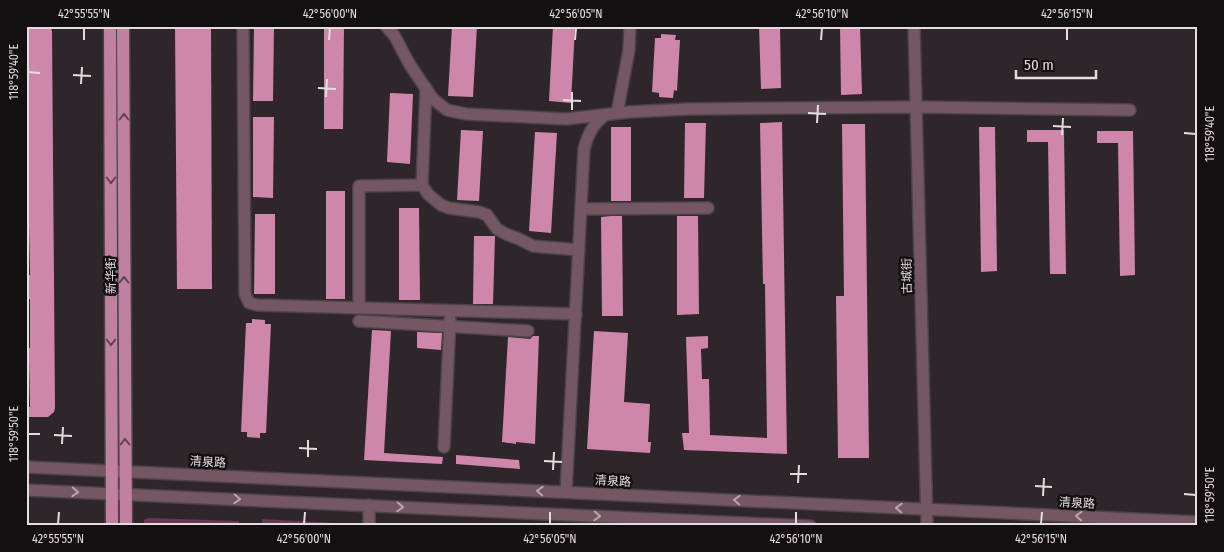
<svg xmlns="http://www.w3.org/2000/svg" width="1224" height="552" font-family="'Fira Sans Condensed','Noto Sans SC',sans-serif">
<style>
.green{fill:#693751}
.building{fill:#cf86ab}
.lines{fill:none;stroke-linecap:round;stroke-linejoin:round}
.minor-casing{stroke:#4b4347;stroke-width:14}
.major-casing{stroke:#4b4347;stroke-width:15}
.minor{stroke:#745664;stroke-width:11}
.major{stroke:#bf819f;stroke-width:12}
.oneway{stroke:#614351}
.oneway2{stroke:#b7a7ae}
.ticks{fill:none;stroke:#e3dde0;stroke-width:2}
.labels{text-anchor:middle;stroke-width:5;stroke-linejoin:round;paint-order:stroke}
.street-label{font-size:12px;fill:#e3dde0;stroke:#141012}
.neatline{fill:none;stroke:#e3dde0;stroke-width:2}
.ticks-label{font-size:12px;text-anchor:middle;fill:#e3dde0}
</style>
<rect width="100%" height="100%" fill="#2e262a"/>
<g class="green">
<path d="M149,518L239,521V526H144V520Z"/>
<path d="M262,519L355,524L357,526H262Z"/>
</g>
<g class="building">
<path d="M27,26H50L52,31L55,408L54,412L48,417H27V407H30L29,357H27V348H30V299H27V275H30L29,226H26V216H29Z"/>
<path d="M175,26H211L212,289H177Z"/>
<path d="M254,26H274L273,101H253Z"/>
<path d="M324,26H344L343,129H324Z"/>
<path d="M452,26H477L473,97L448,96Z"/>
<path d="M553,26H575L571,103L549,101Z"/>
<path d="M759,26H780L781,88L761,89Z"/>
<path d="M840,26H860L862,94L841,95Z"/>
<path d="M661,34L676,35L675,40H680L677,91L674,90L673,98L659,97V93L652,92L655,38H661Z"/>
<path d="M390,93L413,94L410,164L387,162Z"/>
<path d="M253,117H274L273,198L253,197Z"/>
<path d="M782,122L787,454L684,450L682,433H689L686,337L708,336V348L701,349L702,379H709L710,435L767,438L765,284H763L760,123Z"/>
<path d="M685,123H706L704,198H684Z"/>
<path d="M842,124H865L869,458H838L836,296H844Z"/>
<rect x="611" y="127" width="20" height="74"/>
<path d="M979,127H995L997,271L981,272Z"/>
<path d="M461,130L483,131L479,201L457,200Z"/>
<path d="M1027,130H1064L1066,274H1050L1048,142H1027Z"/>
<path d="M1097,131H1133L1135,275L1120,276L1118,143H1097Z"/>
<path d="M535,132L557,133L551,233L529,231Z"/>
<rect x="326" y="191" width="19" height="108"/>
<path d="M399,208H419L420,300H399Z"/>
<path d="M255,214H275V294H254Z"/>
<path d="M611,216H622L623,316H602L601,217Z"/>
<path d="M677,216H698L699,314L677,315Z"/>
<path d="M474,236H495L493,304H473Z"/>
<path d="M252,319L265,320V324H271L266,433H260V438L247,437V432H241L246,323H252Z"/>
<path d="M372,330L391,331L384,453L443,457L442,464L364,460Z"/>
<path d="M594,331L628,333L624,402L650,404L648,442H651L650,453L587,449Z"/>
<path d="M417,332L442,333L441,350L417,348Z"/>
<path d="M533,336H539L535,444L516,442V444L502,442L508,337L530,339Z"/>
<path d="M456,455L519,460L520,469L456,464Z"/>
</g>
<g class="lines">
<defs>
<g id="minor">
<path d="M243,26L245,294L249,303L257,305L576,314"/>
<path d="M386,26L394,35L410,65L433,99L447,110L466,114L566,119L629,112L688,109L916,107L1130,110"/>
<path d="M914,26L927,526"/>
<path d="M426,88L422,185L428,194L441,205L449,208L479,212L487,215L497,229L506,234L519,239L533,246L579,250"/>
<path d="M617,113L629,50L630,26"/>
<path d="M581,209L708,208"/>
<path d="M359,308V186L422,185"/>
<path d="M359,321L528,331"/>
<path d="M444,447L450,319"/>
<path d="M26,467L1198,522"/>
<path d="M26,490L810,526"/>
<path d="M566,492L584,149C588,134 593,124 605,115"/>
<path d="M369,505V526"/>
</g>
<g id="major">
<path d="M110,26L112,526"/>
<path d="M123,26L126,526"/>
</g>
</defs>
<use href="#minor" class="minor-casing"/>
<use href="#major" class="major-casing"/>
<use href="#minor" class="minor"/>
<use href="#major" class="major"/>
</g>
<defs><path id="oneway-chevron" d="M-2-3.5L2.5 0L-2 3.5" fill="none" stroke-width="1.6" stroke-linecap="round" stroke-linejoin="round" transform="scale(1.25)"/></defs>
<g class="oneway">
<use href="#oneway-chevron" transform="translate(124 117) rotate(-90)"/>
<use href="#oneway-chevron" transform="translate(111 180) rotate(90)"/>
<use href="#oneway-chevron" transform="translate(124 280) rotate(-90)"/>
<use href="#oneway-chevron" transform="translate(111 342) rotate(90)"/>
<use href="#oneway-chevron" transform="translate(125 442) rotate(-90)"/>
</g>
<g class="oneway2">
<use href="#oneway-chevron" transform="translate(540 491) rotate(-177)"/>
<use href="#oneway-chevron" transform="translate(75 492) rotate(3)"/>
<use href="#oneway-chevron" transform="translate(237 499) rotate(3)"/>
<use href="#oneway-chevron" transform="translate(737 500) rotate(-177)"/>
<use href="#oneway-chevron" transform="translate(400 507) rotate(3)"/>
<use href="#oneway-chevron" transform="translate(899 508) rotate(-177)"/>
<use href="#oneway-chevron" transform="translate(597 516) rotate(3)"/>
<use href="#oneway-chevron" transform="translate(1079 516) rotate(-177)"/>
</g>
<path class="ticks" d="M84,40V28M329,40L330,28M575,40L576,28M821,40L822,28M1067,40V28M28,72L40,73M73,75L91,76M81,84L82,67M318,88L336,89M326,97L327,79M563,100L581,101M572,110V92M808,113L826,114M817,123L818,105M1053,126L1071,127M1184,133L1196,134M1062,135L1063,118M28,434H40M54,435L72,436M62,444L63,427M299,448L317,449M308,457V440M544,461L562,462M553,470L554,452M790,474H807M798,483L799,465M1035,486L1052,487M1184,494L1196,495M1043,496L1044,478M58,524L59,512M304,524L305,512M550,524V512M796,524V512M1041,524L1042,512"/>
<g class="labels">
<g class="street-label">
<text transform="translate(111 276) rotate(-90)" y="4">新华街</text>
<text transform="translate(907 276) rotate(-91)" y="4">古城街</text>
<text transform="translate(208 462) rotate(3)" y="4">清泉路</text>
<text transform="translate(613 481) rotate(3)" y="4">清泉路</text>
<text transform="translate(1077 503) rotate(3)" y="4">清泉路</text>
</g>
</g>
<rect width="1224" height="552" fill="none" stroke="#141012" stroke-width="55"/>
<path d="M1016 70v8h80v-8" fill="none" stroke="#e3dde0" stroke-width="2.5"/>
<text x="1024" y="70" font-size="15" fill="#e3dde0" stroke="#141012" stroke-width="4" paint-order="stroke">50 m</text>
<rect x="28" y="28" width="1168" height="496" class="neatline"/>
<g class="ticks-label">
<text x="84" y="18">42°55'55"N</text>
<text x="330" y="18">42°56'00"N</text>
<text x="576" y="18">42°56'05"N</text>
<text x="822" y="18">42°56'10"N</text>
<text x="1067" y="18">42°56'15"N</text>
<text transform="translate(14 72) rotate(-90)" y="4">118°59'40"E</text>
<text transform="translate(1210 134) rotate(-90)" y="4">118°59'40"E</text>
<text transform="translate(14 434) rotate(-90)" y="4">118°59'50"E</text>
<text transform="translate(1210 495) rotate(-90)" y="4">118°59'50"E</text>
<text x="58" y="543">42°55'55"N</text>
<text x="304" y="543">42°56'00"N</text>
<text x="550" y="543">42°56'05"N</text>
<text x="796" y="543">42°56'10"N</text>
<text x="1041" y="543">42°56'15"N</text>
</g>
</svg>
